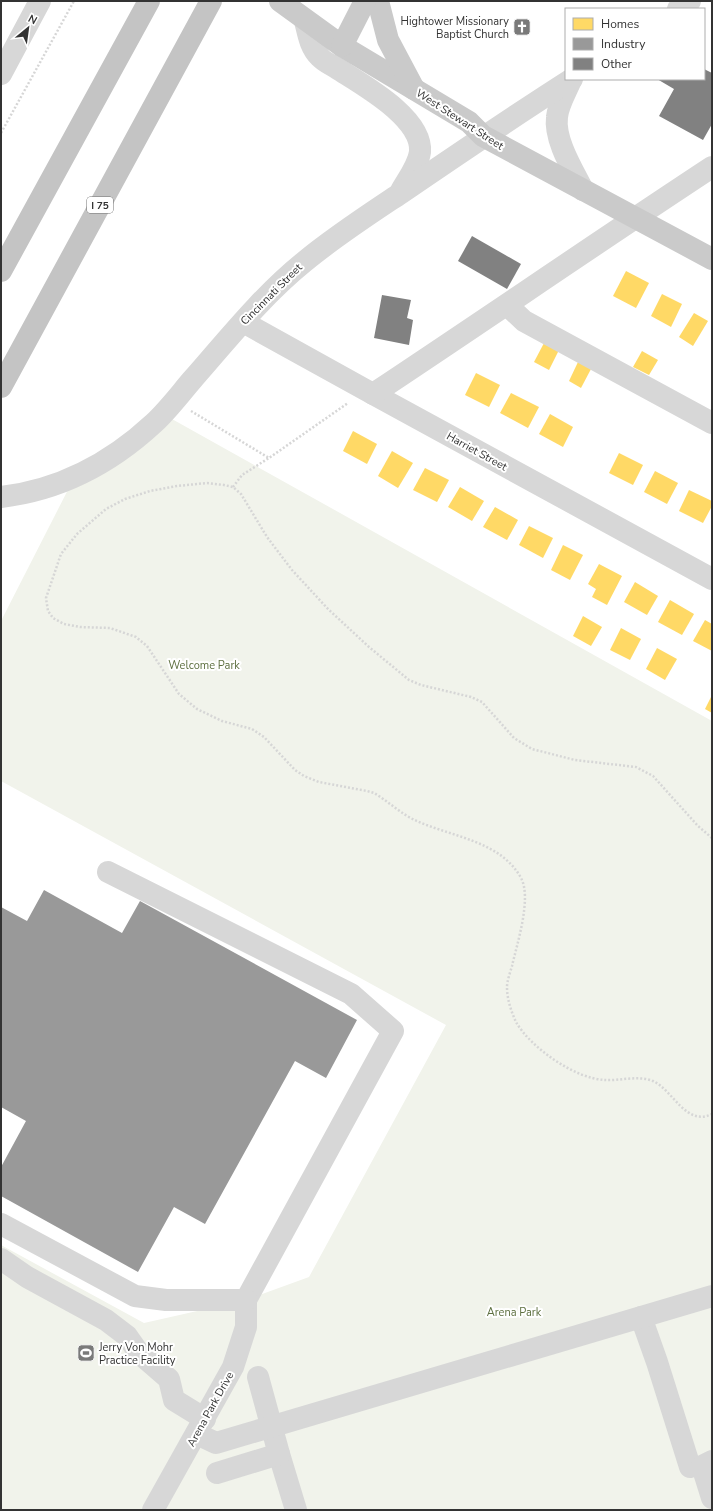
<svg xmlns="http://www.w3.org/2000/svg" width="713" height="1511" font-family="'Nunito Sans',sans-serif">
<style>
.green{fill:#f1f3eb}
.homes{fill:#ffd966}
.industry{fill:#999}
.building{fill:#818181}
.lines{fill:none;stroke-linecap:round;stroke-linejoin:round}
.path{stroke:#d6d6d6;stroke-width:2.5;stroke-dasharray:2 2;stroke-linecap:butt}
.minor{stroke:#d7d7d7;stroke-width:22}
.major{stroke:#cacaca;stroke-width:22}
.highway{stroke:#c4c4c4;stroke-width:22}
.labels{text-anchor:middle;stroke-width:4;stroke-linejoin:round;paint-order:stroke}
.shield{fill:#fff;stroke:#707070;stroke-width:1}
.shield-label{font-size:10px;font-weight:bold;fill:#333}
.poi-label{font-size:11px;fill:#333;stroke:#fff;text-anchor:end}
.street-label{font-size:11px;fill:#333;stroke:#fff}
.park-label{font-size:11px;fill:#5d6f3f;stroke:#fff}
</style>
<rect width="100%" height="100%" fill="#fff"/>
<path class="green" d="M163,414L712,721V1510H1V1245L144,1323L246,1300L309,1277L446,1025L1,781V621L74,478Z"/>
<g class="homes">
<path d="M626,271L649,283L636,308L613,296Z"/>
<path d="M662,294L682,304L671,327L651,316Z"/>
<path d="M694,313L708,321L693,346L679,337Z"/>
<path d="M544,343L559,350L549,370L534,362Z"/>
<path d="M642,351L658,360L649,375L633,367Z"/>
<path d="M578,362L591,369L581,388L569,381Z"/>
<path d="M476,373L500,385L489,407L465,395Z"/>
<path d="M511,393L539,407L528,428L500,413Z"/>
<path d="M550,414L573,427L563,447L539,434Z"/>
<path d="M353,431L377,444L367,464L343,451Z"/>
<path d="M392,451L413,463L398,488L378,476Z"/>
<path d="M619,453L643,465L633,485L609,473Z"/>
<path d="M425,468L449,480L437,502L413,490Z"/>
<path d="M655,471L678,483L667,504L644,492Z"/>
<path d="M460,487L484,501L472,521L448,507Z"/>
<path d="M689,490L712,501V506L703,523L679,511Z"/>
<path d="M495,507L518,520L507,540L483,527Z"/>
<path d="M529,526L553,538L543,558L519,545Z"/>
<path d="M563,545L583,555L570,580L551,570Z"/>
<path d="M599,564L622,576L607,605L592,597L596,589L588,584Z"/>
<path d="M635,582L658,596L647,615L624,602Z"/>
<path d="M670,600L694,614L682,635L658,622Z"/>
<path d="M583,616L602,627L591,646L573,636Z"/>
<path d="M705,620L712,624V651L693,641Z"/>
<path d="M621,628L641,639L630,660L610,650Z"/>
<path d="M657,648L677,659L665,680L646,669Z"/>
<path d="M712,695V713L705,709Z"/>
</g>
<path class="industry" d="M44,890L122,933L140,901L357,1020L326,1078L295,1061L205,1224L174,1207L138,1272L1,1196V1167L26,1121L1,1107V907L27,921Z"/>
<g class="building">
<path d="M704,69L712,73V124L703,140L659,116L674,89L657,79H704Z"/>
<path d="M472,236L521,264L507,289L458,261Z"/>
<path d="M382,295L411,300L407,318L413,320L409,345L374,338Z"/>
</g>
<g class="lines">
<g class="path">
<path d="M1,133L74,1"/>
<path d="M191,411L269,458L348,403"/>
<path d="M233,487L242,475L269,458"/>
<path d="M712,838L698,826L653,776L636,767L575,760L532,749L514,738L482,702L471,697L421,685L409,680L369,647L328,609L292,570L267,537L241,494L233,487L224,485L207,483L177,486L150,491L125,499L106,509L77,534L61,554L46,598L48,611L53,618L64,624L80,627L110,628L136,637L147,646L179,694L197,709L222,721L252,729L264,737L295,770L304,776L319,782L367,791L374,793C388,801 402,815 417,821C452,837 501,841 521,878C532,898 517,944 512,966C510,973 507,981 507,987C507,999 511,1011 516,1022C530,1047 575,1079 605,1080C620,1081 638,1075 653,1081C673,1090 686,1127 712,1114"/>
</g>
<g class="minor">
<path d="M678,9L690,1"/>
<path d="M305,21C308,33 310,48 320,57C324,62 332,65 338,69C363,85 423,118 420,152C418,166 407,180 401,191"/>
<path d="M1,74L40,1"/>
<path d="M571,80C566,92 558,105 557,117C554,140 573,170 583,190"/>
<path d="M507,305L524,321L712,423"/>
<path d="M243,322L373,394L712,579"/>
<path d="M373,394C486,319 598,242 712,167"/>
<path d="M1,497C60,490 111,463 154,423C168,410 180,394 192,380C228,339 262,296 304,262C334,237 368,215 401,193C458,154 514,116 572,79"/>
<path d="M108,872L351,994L393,1031L246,1300V1327L233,1367L153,1510"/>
<path d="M1,1224L135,1296L166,1300H246"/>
<path d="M1,1259L27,1277L106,1320L127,1336L139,1353L169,1379L174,1400L205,1419"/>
<path d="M641,1317L657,1362L690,1467"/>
<path d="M258,1377L279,1454L296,1510"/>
<path d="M197,1434L216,1443L712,1296"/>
<path d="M712,1461L702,1466L712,1498"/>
<path d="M217,1473L279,1454"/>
</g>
<g class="major">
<path d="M280,1L342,46L469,122L483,136L712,259"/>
<path d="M378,1L388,40L414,89"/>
<path d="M342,46L365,1"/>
</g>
<g class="highway">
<path d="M1,271L149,1"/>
<path d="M1,387L211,1"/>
</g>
</g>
<defs>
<symbol id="church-square" viewBox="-11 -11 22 22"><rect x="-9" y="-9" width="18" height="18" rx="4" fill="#7a7a7a" stroke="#fff"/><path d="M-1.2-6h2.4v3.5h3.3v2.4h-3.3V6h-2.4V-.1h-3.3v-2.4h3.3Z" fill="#fff"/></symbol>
<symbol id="stadium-square" viewBox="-11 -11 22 22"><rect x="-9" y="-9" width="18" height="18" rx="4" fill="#7a7a7a" stroke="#fff"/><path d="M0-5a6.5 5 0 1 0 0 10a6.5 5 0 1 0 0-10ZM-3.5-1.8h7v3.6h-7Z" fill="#fff"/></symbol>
</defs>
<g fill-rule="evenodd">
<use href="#church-square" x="512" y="17" width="20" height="20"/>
<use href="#stadium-square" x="76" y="1343" width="20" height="20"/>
</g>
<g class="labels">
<rect class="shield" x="87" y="197" width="26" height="16" rx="3"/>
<g class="shield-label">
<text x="100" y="209">I 75</text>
</g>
<g class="poi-label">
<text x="509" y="25">Hightower Missionary<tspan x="509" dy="13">Baptist Church</tspan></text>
<text x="99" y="1351" text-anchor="start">Jerry Von Mohr<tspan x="99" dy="13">Practice Facility</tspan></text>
</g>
<g class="street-label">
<text transform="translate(460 119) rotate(33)" y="4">West Stewart Street</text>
<text transform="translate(271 294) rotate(-45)" y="4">Cincinnati Street</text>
<text transform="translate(477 451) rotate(29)" y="4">Harriet Street</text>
<text transform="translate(210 1409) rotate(-61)" y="4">Arena Park Drive</text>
</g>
<g class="park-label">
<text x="204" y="669">Welcome Park</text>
<text x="514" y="1316">Arena Park</text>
</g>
</g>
<rect width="713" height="1511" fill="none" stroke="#333333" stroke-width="4"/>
<rect x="565" y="8" width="140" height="72" fill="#ffffff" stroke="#adadad"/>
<rect x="573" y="18" width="20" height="12" fill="#ffd966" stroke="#adadad"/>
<text x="601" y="28" font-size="12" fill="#333333">Homes</text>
<rect x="573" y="38" width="20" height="12" fill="#999999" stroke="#adadad"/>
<text x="601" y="48" font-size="12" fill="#333333">Industry</text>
<rect x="573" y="58" width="20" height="12" fill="#818181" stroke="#adadad"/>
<text x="601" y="68" font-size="12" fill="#333333">Other</text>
<g transform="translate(28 28) rotate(29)" stroke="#ffffff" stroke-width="3" paint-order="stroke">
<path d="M0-3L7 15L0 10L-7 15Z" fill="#333333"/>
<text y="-6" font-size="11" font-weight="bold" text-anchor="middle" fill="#333333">N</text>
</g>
</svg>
